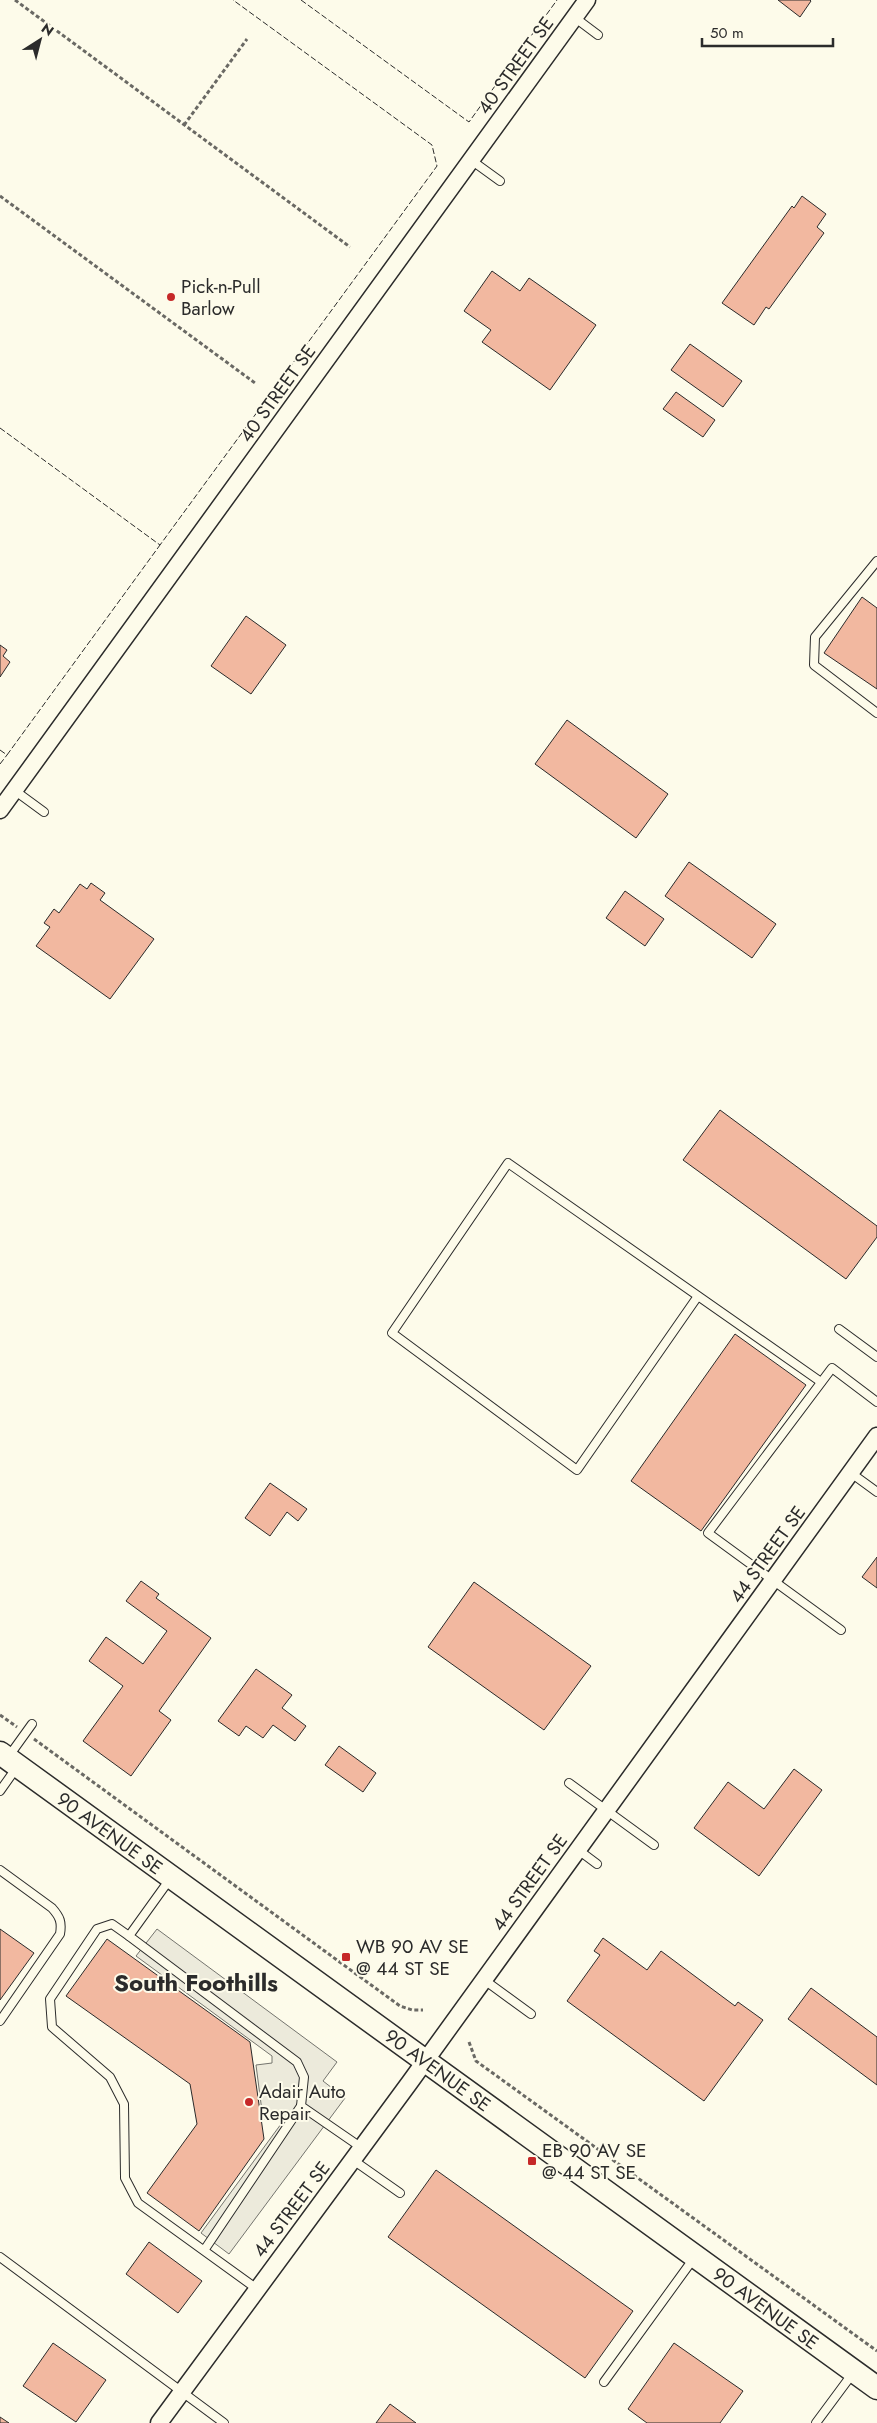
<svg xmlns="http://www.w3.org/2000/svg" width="877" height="2423" font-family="Jost,sans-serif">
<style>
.parking{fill:#eceadb;stroke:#74746e}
.building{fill:#f2b8a0;stroke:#2b2b2b}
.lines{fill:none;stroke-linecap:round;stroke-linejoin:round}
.lane-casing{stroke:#2b2b2b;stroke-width:10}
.street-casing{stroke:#2b2b2b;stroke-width:19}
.secondary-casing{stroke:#2b2b2b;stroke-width:25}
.path{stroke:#6a6964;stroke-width:3;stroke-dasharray:4 2.5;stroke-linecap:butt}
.lane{stroke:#fdfbea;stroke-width:8}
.street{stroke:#fdfbea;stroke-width:16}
.secondary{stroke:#fdfbea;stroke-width:22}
.fence{stroke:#2b2b2b;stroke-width:1;stroke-dasharray:6 2.5;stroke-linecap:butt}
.poi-dot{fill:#c62828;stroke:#fdfbea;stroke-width:2}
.labels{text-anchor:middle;stroke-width:4;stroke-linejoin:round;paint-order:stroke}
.street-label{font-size:19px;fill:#2b2b2b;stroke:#fdfbea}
.poi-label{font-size:19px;fill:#2b2b2b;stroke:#fdfbea;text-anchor:start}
.district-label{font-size:24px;font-weight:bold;fill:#2b2b2b;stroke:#fdfbea}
</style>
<rect width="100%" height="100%" fill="#fdfbea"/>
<path class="parking" d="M157,1929L337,2062L323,2081L345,2098L229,2254L201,2233L281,2124L280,2116L263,2119L256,2065L272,2063V2056L136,1956Z"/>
<g class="building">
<path d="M778,0H810L811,1L800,17Z"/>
<path d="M802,196L826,214L817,227L824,233L769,309L766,307L754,325L722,303L792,206L794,208Z"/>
<path d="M492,271L520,291L529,278L596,325L550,390L482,342L491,330L464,311Z"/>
<path d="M690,344L742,381L723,407L671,370Z"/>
<path d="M676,392L715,420L703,437L663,409Z"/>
<path d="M862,597L877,608V689L824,653Z"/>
<path d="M246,616L286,645L251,694L211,666Z"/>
<path d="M0,645L7,650L3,656L10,662L0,677Z"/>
<path d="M567,720L668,794L636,838L535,764Z"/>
<path d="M689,862L776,924L752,958L665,896Z"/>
<path d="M91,883L105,893L100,900L154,939L110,999L36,946L50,927L44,923L54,909L59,913L80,884L87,889Z"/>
<path d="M625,891L664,919L645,946L606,918Z"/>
<path d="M720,1110L877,1226V1237L846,1279L683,1160Z"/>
<path d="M735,1334L806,1385L701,1531L631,1481Z"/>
<path d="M270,1483L307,1509L298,1521L287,1512L270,1536L245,1518Z"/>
<path d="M877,1557V1588L862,1577Z"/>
<path d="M141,1581L159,1594L156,1598L211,1638L159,1711L171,1720L131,1776L83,1741L123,1686L89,1661L106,1637L143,1664L167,1631L126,1601Z"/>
<path d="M474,1582L591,1666L544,1730L428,1647Z"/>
<path d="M256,1669L292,1695L282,1708L306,1726L295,1741L273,1725L263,1738L246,1726L239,1736L218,1721Z"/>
<path d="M339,1746L376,1773L363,1792L325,1765Z"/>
<path d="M794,1769L822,1790L759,1876L694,1828L728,1782L764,1809Z"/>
<path d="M0,1929L34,1953L0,2000Z"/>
<path d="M603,1938L647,1970L661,1951L735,2006L738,2002L763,2020L704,2101L567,2001L600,1955L594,1951Z"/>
<path d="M107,1939L250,2042L264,2139L199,2231L147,2193L197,2124L190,2084L66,1996Z"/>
<path d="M811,1988L877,2037V2085L788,2019Z"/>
<path d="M436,2170L633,2311L585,2378L388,2237Z"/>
<path d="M149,2242L202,2281L178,2313L126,2274Z"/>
<path d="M53,2343L106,2380L76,2422L23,2386Z"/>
<path d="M674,2343L743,2391L720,2423H647L628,2409Z"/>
<path d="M390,2404L416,2423H376Z"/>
<path d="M0,2417L9,2423H0Z"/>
</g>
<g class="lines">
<defs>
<g id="lane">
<path d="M574,17L598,35"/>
<path d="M471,160L500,181"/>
<path d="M877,561L815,637L814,665L877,713"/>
<path d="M14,790L44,812"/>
<path d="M698,1296L577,1470L392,1333L508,1163L821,1382"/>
<path d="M839,1329L877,1357"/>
<path d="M851,1473L877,1492"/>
<path d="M841,1630L708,1533L832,1368L877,1402"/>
<path d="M9,1756L32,1724"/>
<path d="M569,1783L654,1845"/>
<path d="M0,1791L17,1767"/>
<path d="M577,1849L597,1864"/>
<path d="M0,1870L52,1908C60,1917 62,1922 60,1934L0,2021"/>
<path d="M170,1879L129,1936L297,2062L304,2077L301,2106L362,2148"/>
<path d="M129,1936L112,1924L97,1929L50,1999L52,2027L110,2077L124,2104L125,2178L138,2203L257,2289"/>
<path d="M483,1979L531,2014"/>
<path d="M353,2160L400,2193"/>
<path d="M205,2249L301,2106"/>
<path d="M0,2257L224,2423"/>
<path d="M604,2382L694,2258"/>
<path d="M816,2423L853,2373"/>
</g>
<g id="street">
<path d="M0,810L587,0"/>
<path d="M159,2423L410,2082L877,1436"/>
</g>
<path id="secondary" d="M0,1753L877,2388"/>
</defs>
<use href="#lane" class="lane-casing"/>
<use href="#street" class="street-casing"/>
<use href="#secondary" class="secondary-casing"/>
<g class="path">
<path d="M15,0L350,247"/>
<path d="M184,125L247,39"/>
<path d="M0,196L255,383"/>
<path d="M0,1715L17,1727"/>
<path d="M34,1739L400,2006L412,2010H423"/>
<path d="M469,2042L476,2061L877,2351"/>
</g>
<use href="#lane" class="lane"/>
<use href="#street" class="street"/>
<use href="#secondary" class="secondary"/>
<g class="fence">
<path d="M301,0L469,122L557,0"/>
<path d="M0,428L160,545L437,166L432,145L233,0"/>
<path d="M0,750L7,755L160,545"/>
<path d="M0,764L7,755"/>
</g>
</g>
<g class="poi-dot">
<circle cx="171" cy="297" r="5"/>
<rect x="341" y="1952" width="10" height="10" rx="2.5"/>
<circle cx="249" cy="2102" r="5"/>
<rect x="527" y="2156" width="10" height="10" rx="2.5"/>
</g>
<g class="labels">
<g class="street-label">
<text transform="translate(515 65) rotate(-54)" y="7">40 STREET SE</text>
<text transform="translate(277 393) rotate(-54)" y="7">40 STREET SE</text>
<text transform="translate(767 1554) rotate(-54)" y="7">44 STREET SE</text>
<text transform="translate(110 1833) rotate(36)" y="7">90 AVENUE SE</text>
<text transform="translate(529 1882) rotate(-54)" y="7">44 STREET SE</text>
<text transform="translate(438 2070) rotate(36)" y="7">90 AVENUE SE</text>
<text transform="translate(291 2209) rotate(-53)" y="7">44 STREET SE</text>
<text transform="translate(766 2308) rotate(36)" y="7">90 AVENUE SE</text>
</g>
<g class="poi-label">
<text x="181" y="293">Pick-n-Pull<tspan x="181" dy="22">Barlow</tspan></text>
<text x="356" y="1953">WB 90 AV SE<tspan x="356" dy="22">@ 44 ST SE</tspan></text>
<text x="259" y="2098">Adair Auto<tspan x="259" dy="22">Repair</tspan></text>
<text x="542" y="2157">EB 90 AV SE<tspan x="542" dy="22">@ 44 ST SE</tspan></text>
</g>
<g class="district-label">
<text x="196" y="1991">South Foothills</text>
</g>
</g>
<g transform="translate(40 40) rotate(36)" stroke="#fdfbea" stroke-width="4" paint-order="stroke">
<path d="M0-4L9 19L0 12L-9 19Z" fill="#2b2b2b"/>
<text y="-8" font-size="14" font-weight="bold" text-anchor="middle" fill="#2b2b2b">N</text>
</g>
<path d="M702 38v8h131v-8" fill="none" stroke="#2b2b2b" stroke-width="2.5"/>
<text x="710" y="38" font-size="15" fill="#2b2b2b" stroke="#fdfbea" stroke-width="4" paint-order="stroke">50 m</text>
</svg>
